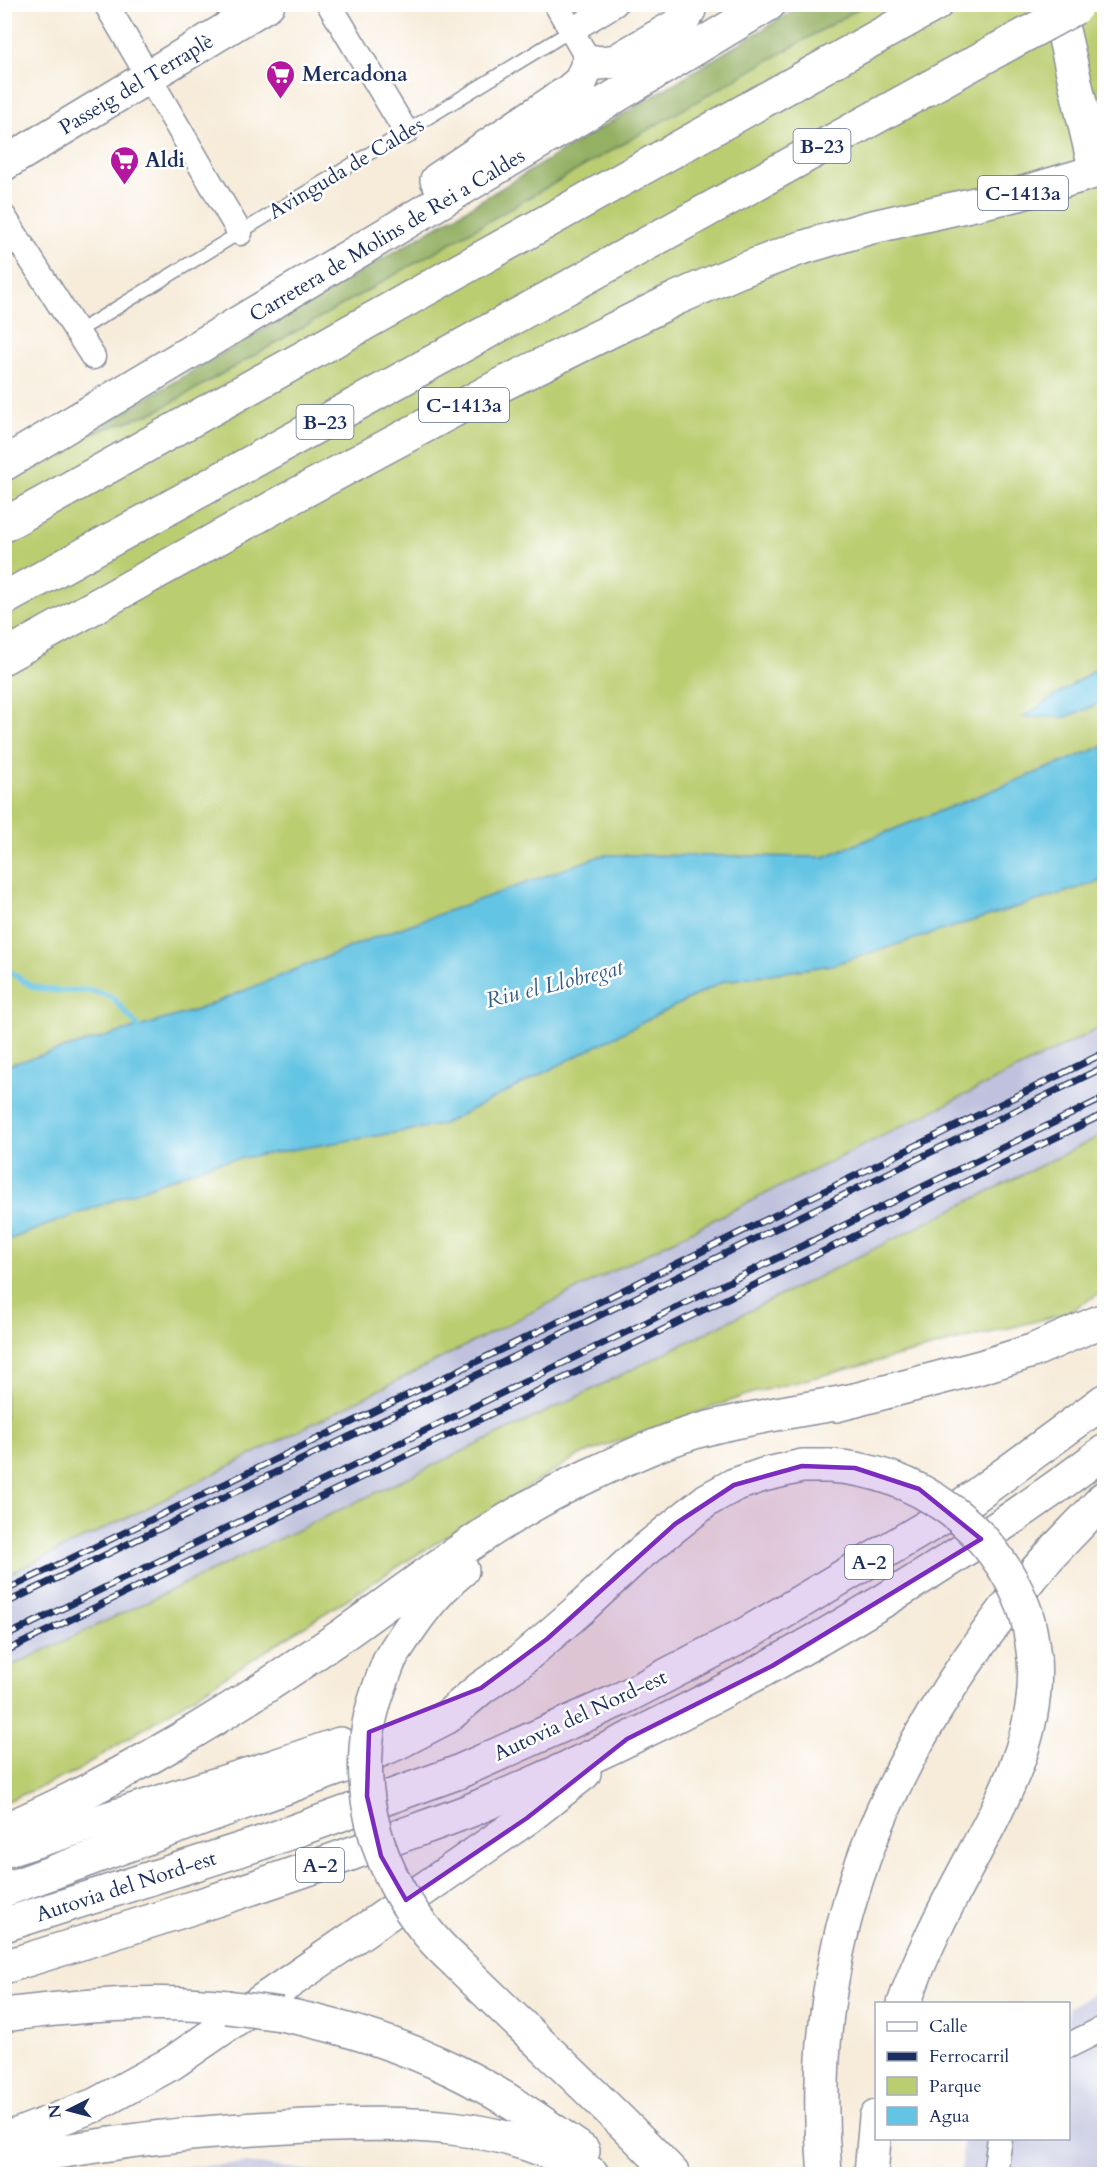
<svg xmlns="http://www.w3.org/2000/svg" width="1109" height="2179" font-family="Cardo,serif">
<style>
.industrial{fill:#c0c2dd}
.green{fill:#bbcd71;stroke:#6b7e68;stroke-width:1.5}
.forest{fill:#94b063;stroke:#587060;stroke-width:1.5}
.water{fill:#64c4e3;stroke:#407aa0;stroke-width:1.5}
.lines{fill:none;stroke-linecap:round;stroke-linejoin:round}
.stream{stroke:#64c4e3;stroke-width:6}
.lane-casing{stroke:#898e9c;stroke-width:15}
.street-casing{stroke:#898e9c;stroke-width:27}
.secondary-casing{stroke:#898e9c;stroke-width:36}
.primary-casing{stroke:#898e9c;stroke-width:36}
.highway-casing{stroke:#898e9c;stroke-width:36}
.lane{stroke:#fff;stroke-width:12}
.street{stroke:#fff;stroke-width:24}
.secondary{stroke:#fff;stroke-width:33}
.primary{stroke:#fff;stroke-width:33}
.highway{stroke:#fff;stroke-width:33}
.rail-casing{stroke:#1b2f5e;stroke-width:7}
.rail{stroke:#fff;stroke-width:4.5;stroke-dasharray:14;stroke-linecap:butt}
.highway-bridge-casing{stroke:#898e9c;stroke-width:36;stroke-linecap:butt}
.highway-bridge{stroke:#fff;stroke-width:33}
.marked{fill:#7b2cbf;fill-opacity:0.2;stroke:#7b2cbf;stroke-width:4.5;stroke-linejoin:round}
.labels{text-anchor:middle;stroke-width:5;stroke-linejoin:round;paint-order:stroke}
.shield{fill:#fff;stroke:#5f6d8e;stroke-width:1.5}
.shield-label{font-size:20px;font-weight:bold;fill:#1b2f5e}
.poi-label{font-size:21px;font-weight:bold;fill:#1b2f5e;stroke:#fff;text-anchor:start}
.street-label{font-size:21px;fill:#1b2f5e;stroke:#fff}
.water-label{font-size:22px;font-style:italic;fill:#315c86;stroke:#fff}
</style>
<rect width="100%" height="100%" fill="#fff"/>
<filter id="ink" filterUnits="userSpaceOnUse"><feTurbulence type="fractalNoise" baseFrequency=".0167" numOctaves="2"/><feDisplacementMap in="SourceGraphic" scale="12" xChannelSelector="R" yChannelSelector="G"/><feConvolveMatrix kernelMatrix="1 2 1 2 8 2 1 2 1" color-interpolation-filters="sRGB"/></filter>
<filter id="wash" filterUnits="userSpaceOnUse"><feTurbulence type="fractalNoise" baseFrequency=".008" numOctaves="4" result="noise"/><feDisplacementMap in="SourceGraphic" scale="24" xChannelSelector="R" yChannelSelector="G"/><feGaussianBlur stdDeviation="1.35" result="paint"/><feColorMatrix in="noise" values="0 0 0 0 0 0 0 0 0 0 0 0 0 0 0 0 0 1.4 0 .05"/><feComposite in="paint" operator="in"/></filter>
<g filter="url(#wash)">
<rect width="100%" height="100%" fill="#f7ecda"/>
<g class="industrial">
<path d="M1104,1026V1134L571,1400L5,1669V1576L147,1508L717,1218Z"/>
<path d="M1104,1988V2174H961L963,2139L1068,2138L1069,2007Z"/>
<path d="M247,2163L337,2174H123L154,2169Z"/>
</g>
<g class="green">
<path d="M865,5H1104V664L1024,717H1066L1104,702V746L824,857L603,855L365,941L197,1010L5,1066L4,464L157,411Z"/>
<path d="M1104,880V1026L717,1218L147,1508L5,1576V1241L213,1163L441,1125L724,981L831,965Z"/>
<path d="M1104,1134V1291L1064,1314L749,1394L578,1456L421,1552L77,1771L5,1802V1669L571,1400Z"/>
</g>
<path class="forest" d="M803,5H865L157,411L88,435L145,399L477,203Z"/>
<g class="water">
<path d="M1104,664V702L1066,717H1023Z"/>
<path d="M1104,746V880L831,965L724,981L441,1125L213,1163L5,1241V1066L197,1010L365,941L603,855L824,857Z"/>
</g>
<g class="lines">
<path class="stream" d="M4,968L33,987L59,991L90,990L112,997L143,1032"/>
</g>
</g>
<g filter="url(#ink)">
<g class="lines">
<defs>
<path id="lane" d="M77,332L572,30"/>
<g id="street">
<path d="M106,4L240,233"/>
<path d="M329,4L406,132"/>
<path d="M556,4L589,61"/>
<path d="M572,30L615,4"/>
<path d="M4,217L93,357"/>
<path d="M1068,2046L1104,2028"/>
<path d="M995,2174L1000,2138"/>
</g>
<g id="secondary">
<path d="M1057,4L1096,172"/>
<path d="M4,164L268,4"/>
<path d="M437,180L568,92L581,81L589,61L601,63L616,61L681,23L689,10L690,4"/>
<path d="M4,464L769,4"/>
</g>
<path id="primary" d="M4,657L285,501L501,385L677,298L737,272L798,249L868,228L1019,194L1104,169"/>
<g id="highway">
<path d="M4,525L936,4"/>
<path d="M4,599L999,49"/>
<path d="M836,1405L981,1367L1032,1351L1104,1320"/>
<path d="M390,1659C411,1625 431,1595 462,1570"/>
<path d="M4,1830C122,1780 238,1707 344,1634C424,1577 502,1515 592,1474C629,1457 669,1438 709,1428C757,1416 808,1409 856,1400"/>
<path d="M4,1851L275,1766L340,1744"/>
<path d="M4,1890L339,1768L397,1743L447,1717L481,1688L520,1661L579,1610L636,1557L707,1500L734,1485L763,1475L802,1466H829"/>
<path d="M4,1925L261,1843L456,1773L619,1700L748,1633L960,1507L1104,1401"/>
<path d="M456,1962C528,2034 603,2100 673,2174"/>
<path d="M4,1967C130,1928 255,1889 378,1844C410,1832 444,1821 476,1808C698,1714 911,1597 1104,1452"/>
<path d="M904,2004C920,1956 943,1912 967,1867C1002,1801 1040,1735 1034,1658"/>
<path d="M281,2014C341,2026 400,2044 455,2071C500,2093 542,2122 583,2151"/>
<path d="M4,2015C77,2006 154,1999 227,2007"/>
<path d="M4,2140L95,2105L172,2063L527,1818L584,1773"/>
<path d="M4,2160C46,2154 88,2147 130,2141C188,2133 248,2129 306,2126C405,2122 505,2120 592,2174"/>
<path d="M825,2174C804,1941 884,1756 1030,1578C1053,1550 1080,1525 1104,1498"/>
<path d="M871,2174L876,2117"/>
</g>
</defs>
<use href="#lane" class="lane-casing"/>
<use href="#street" class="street-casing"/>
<use href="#secondary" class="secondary-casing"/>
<use href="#primary" class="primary-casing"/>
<use href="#highway" class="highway-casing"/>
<use href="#lane" class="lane"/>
<use href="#street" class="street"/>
<use href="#secondary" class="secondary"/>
<use href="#primary" class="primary"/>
<use href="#highway" class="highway"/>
<defs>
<g id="rail">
<path d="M4,1591L587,1308L1104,1053"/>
<path d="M4,1604L592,1319L1104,1067"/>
<path d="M4,1637L1104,1098"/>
<path d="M4,1652L1104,1114"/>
</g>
</defs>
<use href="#rail" class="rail-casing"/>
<use href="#rail" class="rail"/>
<defs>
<g id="highway-bridge">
<path d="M999,49L1075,8"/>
<path d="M829,1466C916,1471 992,1525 1024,1608C1030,1624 1032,1641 1034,1658"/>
<path d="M390,1659C382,1680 373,1701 369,1724C356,1799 380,1875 428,1933C436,1943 446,1953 456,1962"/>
<path d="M227,2007L281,2014"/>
</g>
</defs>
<use href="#highway-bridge" class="highway-bridge-casing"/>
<use href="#highway-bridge" class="highway-bridge"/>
</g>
</g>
<path class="marked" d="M802,1466L855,1468L919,1489L981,1539L772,1666L627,1739L527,1818L406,1900L381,1856L367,1796L369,1732L481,1688L547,1639L675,1524L734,1485Z"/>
<defs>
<symbol id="supermarket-pin" viewBox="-11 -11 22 30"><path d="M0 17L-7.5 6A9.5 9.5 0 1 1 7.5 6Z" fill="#b5179e" stroke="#fff"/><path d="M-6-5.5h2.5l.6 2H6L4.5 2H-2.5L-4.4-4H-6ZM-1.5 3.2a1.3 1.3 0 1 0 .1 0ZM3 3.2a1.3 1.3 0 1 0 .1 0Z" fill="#fff"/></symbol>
</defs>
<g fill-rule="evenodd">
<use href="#supermarket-pin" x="264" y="58" width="33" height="45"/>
<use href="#supermarket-pin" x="108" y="144" width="33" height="45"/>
</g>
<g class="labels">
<g class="shield">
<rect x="793.5" y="129" width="57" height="34" rx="4.5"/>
<rect x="978" y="176" width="90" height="34" rx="4.5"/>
<rect x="419" y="388" width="90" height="34" rx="4.5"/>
<rect x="296.5" y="405" width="57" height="34" rx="4.5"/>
<rect x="845" y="1545" width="48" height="34" rx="4.5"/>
<rect x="296" y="1848" width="48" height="34" rx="4.5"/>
</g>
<g class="shield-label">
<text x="822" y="153">B-23</text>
<text x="1023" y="200">C-1413a</text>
<text x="464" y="412">C-1413a</text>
<text x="325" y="429">B-23</text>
<text x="869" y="1569">A-2</text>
<text x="320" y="1872">A-2</text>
</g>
<g class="poi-label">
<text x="302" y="81">Mercadona</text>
<text x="145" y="167">Aldi</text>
</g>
<g class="street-label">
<text transform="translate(136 84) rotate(-31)" y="7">Passeig del Terraplè</text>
<text transform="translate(346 168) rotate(-31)" y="7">Avinguda de Caldes</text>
<text transform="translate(387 235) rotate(-31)" y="7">Carretera de Molins de Rei a Caldes</text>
<text transform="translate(580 1715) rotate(-25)" y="7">Autovia del Nord-est</text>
<text transform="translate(126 1886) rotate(-18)" y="7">Autovia del Nord-est</text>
</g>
<g class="water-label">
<text transform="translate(554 983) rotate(-14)" y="8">Riu el Llobregat</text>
</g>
</g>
<rect width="1109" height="2179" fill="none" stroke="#fff" stroke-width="24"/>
<rect x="875" y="2002" width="195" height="138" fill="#ffffff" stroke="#a4acbf" stroke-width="1.5"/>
<rect x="887" y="2022" width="30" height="9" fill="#ffffff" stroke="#a4acbf" stroke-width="1.5"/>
<text x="929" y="2032" font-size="18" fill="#1b2f5e">Calle</text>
<rect x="887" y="2052" width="30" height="9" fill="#1b2f5e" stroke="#a4acbf" stroke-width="1.5"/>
<text x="929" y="2062" font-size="18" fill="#1b2f5e">Ferrocarril</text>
<rect x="887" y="2077" width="30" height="18" fill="#bbcd71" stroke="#a4acbf" stroke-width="1.5"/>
<text x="929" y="2092" font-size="18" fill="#1b2f5e">Parque</text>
<rect x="887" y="2107" width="30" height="18" fill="#64c4e3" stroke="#a4acbf" stroke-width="1.5"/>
<text x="929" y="2122" font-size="18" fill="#1b2f5e">Agua</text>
<g transform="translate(69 2110) rotate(264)" stroke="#ffffff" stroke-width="4.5" paint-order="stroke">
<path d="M0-4.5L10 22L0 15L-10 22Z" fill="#1b2f5e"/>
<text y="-9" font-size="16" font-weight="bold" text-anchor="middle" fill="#1b2f5e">N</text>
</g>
</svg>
